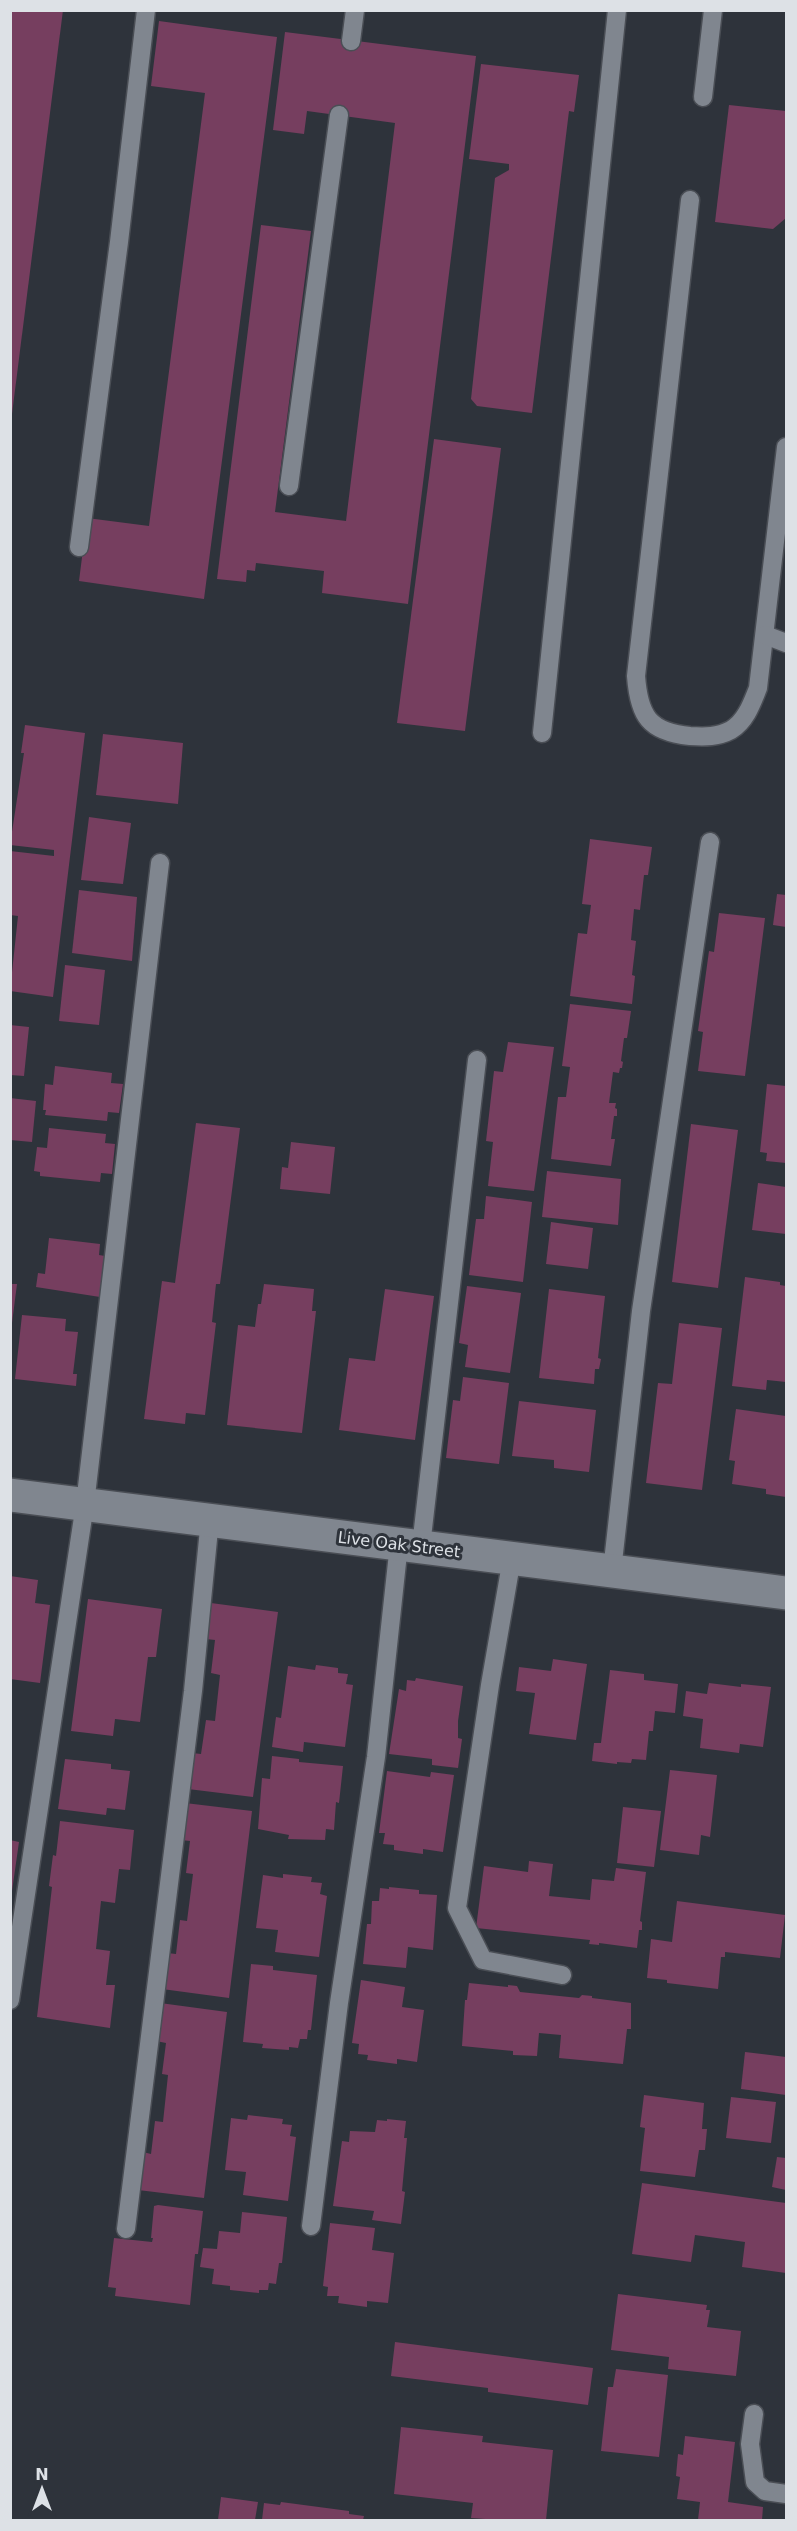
<svg xmlns="http://www.w3.org/2000/svg" width="797" height="2531" font-family="'DejaVu Sans',sans-serif">
<style>
.building{fill:#763e5f}
.lines{fill:none;stroke-linecap:round;stroke-linejoin:round}
.lane-casing{stroke:#4a4e55;stroke-width:21}
.street-casing{stroke:#4a4e55;stroke-width:36}
.lane{stroke:#80868f;stroke-width:18}
.street{stroke:#80868f;stroke-width:33}
.labels{text-anchor:middle;stroke-width:6;stroke-linejoin:round;paint-order:stroke}
.street-label{font-size:16px;fill:#dde1e6;stroke:#2e333b}
</style>
<rect width="100%" height="100%" fill="#2e333b"/>
<g class="building">
<path d="M10,10H63L12,414H10Z"/>
<path d="M159,21L277,37L204,599L79,581L87,518L149,526L205,93L151,86Z"/>
<path d="M285,32L476,56L408,604L322,593L324,571L256,563L255,571L247,570L246,582L217,579L261,225L311,231L275,512L346,521L395,123L307,111L304,134L273,130Z"/>
<path d="M481,64L579,75L574,112L569,111L532,413L477,406L471,399L495,178L509,170V164L469,159Z"/>
<path d="M729,105L786,111V218L773,229L715,222Z"/>
<path d="M434,439L501,448L465,731L397,723Z"/>
<path d="M25,725L85,733L53,997L10,991L18,916L10,915V851L54,856V850L10,845L24,753H21Z"/>
<path d="M103,734L183,743L178,804L96,795Z"/>
<path d="M89,817L131,823L123,884L81,880Z"/>
<path d="M590,839L652,847L648,875H644L640,910L634,909L631,940L636,941L632,975L635,976L632,1004L570,996L578,933L587,934L591,905L582,904Z"/>
<path d="M79,890L137,897L132,961L72,953Z"/>
<path d="M777,894L786,895V927L773,925Z"/>
<path d="M719,913L765,918L745,1076L698,1071L703,1032L698,1031L709,951L714,952Z"/>
<path d="M65,965L105,970L99,1025L59,1021Z"/>
<path d="M570,1004L631,1011L627,1038H624L621,1061L623,1062L622,1068H620L619,1073L613,1072L609,1103H616L615,1108L617,1109V1116H614L611,1139H615L611,1166L551,1159L558,1097H566L570,1067L562,1066Z"/>
<path d="M10,1025L29,1027L24,1076L10,1075Z"/>
<path d="M508,1042L554,1047L534,1191L488,1186L493,1142L486,1141L494,1071L503,1072Z"/>
<path d="M55,1066L112,1073L111,1083L123,1084L119,1113L108,1112L107,1121L45,1115L46,1110H43L45,1084L53,1085Z"/>
<path d="M767,1084L786,1086V1163L766,1161L767,1153L760,1152Z"/>
<path d="M10,1098L36,1101L32,1142L10,1140Z"/>
<path d="M196,1123L240,1128L220,1284H216L212,1322L216,1323L205,1415L186,1413L185,1424L144,1419L162,1281L175,1283Z"/>
<path d="M691,1124L738,1130L718,1288L672,1282Z"/>
<path d="M49,1128L106,1134L105,1143L115,1144L112,1174L101,1173L100,1182L40,1176V1172L34,1171L37,1147L47,1148Z"/>
<path d="M291,1142L335,1147L330,1194L280,1189L282,1167L288,1168Z"/>
<path d="M547,1171L621,1179L618,1225L542,1217Z"/>
<path d="M758,1183L786,1187V1234L752,1230Z"/>
<path d="M486,1196L532,1202L523,1282L469,1275L476,1219H484Z"/>
<path d="M551,1222L593,1228L588,1269L546,1264Z"/>
<path d="M49,1238L100,1244L99,1255L105,1256L100,1297L36,1287L38,1273L45,1274Z"/>
<path d="M745,1277L780,1282V1285L786,1286V1382L767,1380L766,1390L732,1386Z"/>
<path d="M10,1284H17L12,1323H10Z"/>
<path d="M264,1284L314,1289L312,1311H316L302,1433L227,1425L238,1325L255,1327L258,1304H261Z"/>
<path d="M467,1286L521,1293L510,1373L465,1367L468,1345L459,1343Z"/>
<path d="M385,1289L434,1296L415,1440L339,1430L349,1358L375,1361Z"/>
<path d="M549,1289L605,1296L598,1358L601,1359L599,1369H595L594,1384L539,1378Z"/>
<path d="M22,1315L66,1319L65,1331L78,1332L73,1374H77L76,1386L15,1379Z"/>
<path d="M679,1323L722,1328L702,1490L646,1483L658,1383L672,1384Z"/>
<path d="M463,1377L509,1383L499,1464L446,1458L453,1400L460,1401Z"/>
<path d="M519,1401L596,1410L589,1472L554,1468V1460L512,1456Z"/>
<path d="M736,1409L786,1416V1497L766,1494V1489L732,1484L735,1461L729,1460Z"/>
<path d="M10,1576L38,1580L35,1603L50,1605L40,1683L10,1679Z"/>
<path d="M88,1599L162,1609L156,1657H148L140,1722L115,1719L113,1736L71,1731Z"/>
<path d="M211,1603L278,1612L253,1797L188,1789L192,1753L201,1754L206,1720L215,1721L220,1675L211,1673L215,1640L206,1639Z"/>
<path d="M553,1659L587,1664L576,1740L529,1734L535,1693L516,1691L519,1667L551,1671Z"/>
<path d="M316,1665L338,1668V1673L348,1674L346,1684L353,1685L345,1747L304,1742L303,1752L272,1747L276,1717L281,1718L288,1666L315,1670Z"/>
<path d="M610,1670L644,1674V1680L678,1684L675,1713L655,1711L653,1731H649L646,1760L632,1759L631,1763L617,1762V1764L592,1761L594,1743H601Z"/>
<path d="M416,1678L463,1686L458,1721V1738L462,1739L458,1768L432,1765V1759L389,1754L399,1689L406,1691L407,1680L415,1681Z"/>
<path d="M709,1683L741,1687V1684L771,1687L763,1747L740,1744L739,1753L700,1748L703,1719L683,1716L686,1691L707,1694Z"/>
<path d="M272,1756L299,1759V1762L343,1766L339,1803L336,1802L334,1830L326,1829L325,1840L288,1839L289,1835L258,1829L262,1778L270,1779Z"/>
<path d="M65,1759L111,1764V1769L130,1771L125,1810L107,1808L106,1815L58,1809Z"/>
<path d="M670,1770L717,1775L710,1837L701,1835L699,1855L660,1850Z"/>
<path d="M387,1771L430,1777L431,1772L454,1775L443,1852L423,1849V1854L394,1850V1845L383,1844L385,1833H379Z"/>
<path d="M185,1803L252,1811L229,1998L162,1989L167,1953L176,1954L180,1920L187,1921L193,1874L186,1873L190,1841L181,1840Z"/>
<path d="M623,1807L661,1811L654,1867L617,1863Z"/>
<path d="M60,1821L134,1830L130,1870L119,1869L115,1903L101,1901L96,1949L110,1951L106,1985H115L110,2028L37,2017L52,1887L49,1886L53,1855L56,1856Z"/>
<path d="M10,1840L19,1842L12,1891H10Z"/>
<path d="M529,1861L553,1864L549,1896L590,1900L592,1879L614,1881L616,1868L646,1872L640,1921L642,1922V1930H639L637,1948L599,1943V1945L589,1944L590,1940L476,1928L484,1866L528,1872Z"/>
<path d="M283,1874L312,1877L311,1882L322,1883L320,1894L327,1896L319,1957L275,1952L278,1930L256,1928L263,1875L283,1878Z"/>
<path d="M389,1887L419,1890V1894L437,1895L433,1950L408,1947L406,1968L363,1964L367,1924H371L372,1901H379L380,1888L389,1889Z"/>
<path d="M677,1901L785,1915L780,1958L725,1952V1957H721L718,1989L667,1983V1980L647,1978L651,1939L672,1942Z"/>
<path d="M251,1964L273,1966V1970L317,1975L311,2030H308L307,2039H300L298,2048L289,2047V2050L262,2048L263,2044L243,2042Z"/>
<path d="M361,1980L405,1987L402,2007L424,2010L417,2062L397,2059V2064L367,2060L368,2055L358,2054L359,2044L352,2043Z"/>
<path d="M469,1983L508,1987V1985L517,1986L520,1992L579,1998L582,1995L592,1996V1998L631,2003V2029H627L623,2064L559,2058L561,2035L539,2033L537,2056L513,2055V2051L462,2046L465,2000H467Z"/>
<path d="M160,2003L227,2012L204,2198L138,2190L143,2152L151,2154L155,2121L163,2122L168,2075L162,2074L166,2043L156,2041Z"/>
<path d="M745,2052L786,2057V2095L741,2089Z"/>
<path d="M644,2095L704,2103L702,2129H707L705,2150H699L695,2177L640,2171L645,2128L640,2127Z"/>
<path d="M731,2097L776,2102L771,2143L726,2138Z"/>
<path d="M248,2115L283,2119L282,2124L292,2125L290,2136L296,2137L288,2201L243,2195L246,2172L225,2170L231,2118L247,2120Z"/>
<path d="M387,2119L406,2121L404,2138H407L402,2191L405,2192L401,2224L372,2220L374,2211L333,2206L342,2141L349,2142L350,2131L375,2132L377,2120L387,2121Z"/>
<path d="M777,2157L786,2158V2190L772,2187Z"/>
<path d="M642,2183L786,2203V2273L742,2267L745,2242L695,2235L691,2262L632,2254Z"/>
<path d="M158,2205L203,2211L198,2254H195L190,2305L115,2296L116,2288L108,2287L114,2238L152,2242L153,2238H151L154,2206Z"/>
<path d="M242,2212L287,2217L282,2263H279L276,2284L269,2283L268,2290H259V2293L230,2290V2286L212,2284L214,2269L200,2267L203,2248L217,2249L219,2231L240,2233Z"/>
<path d="M330,2223L375,2228L372,2250L394,2253L388,2303L367,2301V2307L338,2303L339,2296H327L328,2287L323,2286Z"/>
<path d="M618,2294L707,2305L706,2310H710L707,2327L741,2331L736,2376L668,2369L669,2357L611,2350Z"/>
<path d="M395,2342L593,2368L588,2405L488,2392V2388L391,2376Z"/>
<path d="M616,2369L668,2375L659,2457L601,2451L608,2387H613Z"/>
<path d="M401,2427L483,2436L482,2442L553,2450L546,2520H499L471,2518L473,2503L394,2494Z"/>
<path d="M685,2436L735,2442L728,2502L763,2507L762,2520H698L700,2502L677,2499L680,2477L676,2476L678,2454L683,2455Z"/>
<path d="M221,2497L258,2502L255,2520H218Z"/>
<path d="M281,2502L349,2511V2514L364,2516L363,2520H262L264,2503L280,2505Z"/>
</g>
<g class="lines">
<defs>
<g id="lane">
<path d="M351,41L355,10"/>
<path d="M703,97L713,10"/>
<path d="M690,200L636,676C639,716 649,732 690,736C705,737 718,737 731,730C746,721 752,703 758,688L786,447"/>
<path d="M289,486L339,115"/>
<path d="M79,547L119,242L146,10"/>
<path d="M765,635L786,643"/>
<path d="M542,733L617,10"/>
<path d="M421,1546L477,1060"/>
<path d="M512,1558L490,1685L457,1908L483,1960L562,1975"/>
<path d="M612,1571L641,1311L710,842"/>
<path d="M10,2000L85,1504L160,863"/>
<path d="M311,2226L339,2003L376,1757L399,1544"/>
<path d="M126,2229L193,1691L210,1519"/>
<path d="M754,2414L750,2444L755,2482L765,2491L786,2494"/>
</g>
<path id="street" d="M10,1495L786,1593"/>
</defs>
<use href="#lane" class="lane-casing"/>
<use href="#street" class="street-casing"/>
<use href="#lane" class="lane"/>
<use href="#street" class="street"/>
</g>
<g class="labels">
<g class="street-label">
<text transform="translate(399 1544) rotate(7)" y="6">Live Oak Street</text>
</g>
</g>
<rect width="797" height="2531" fill="none" stroke="#dde1e6" stroke-width="24"/>
<g transform="translate(42 2489)" stroke="#2e333b" stroke-width="4.5" paint-order="stroke">
<path d="M0-4.5L10 22L0 15L-10 22Z" fill="#dde1e6"/>
<text y="-9" font-size="16" font-weight="bold" text-anchor="middle" fill="#dde1e6">N</text>
</g>
</svg>
